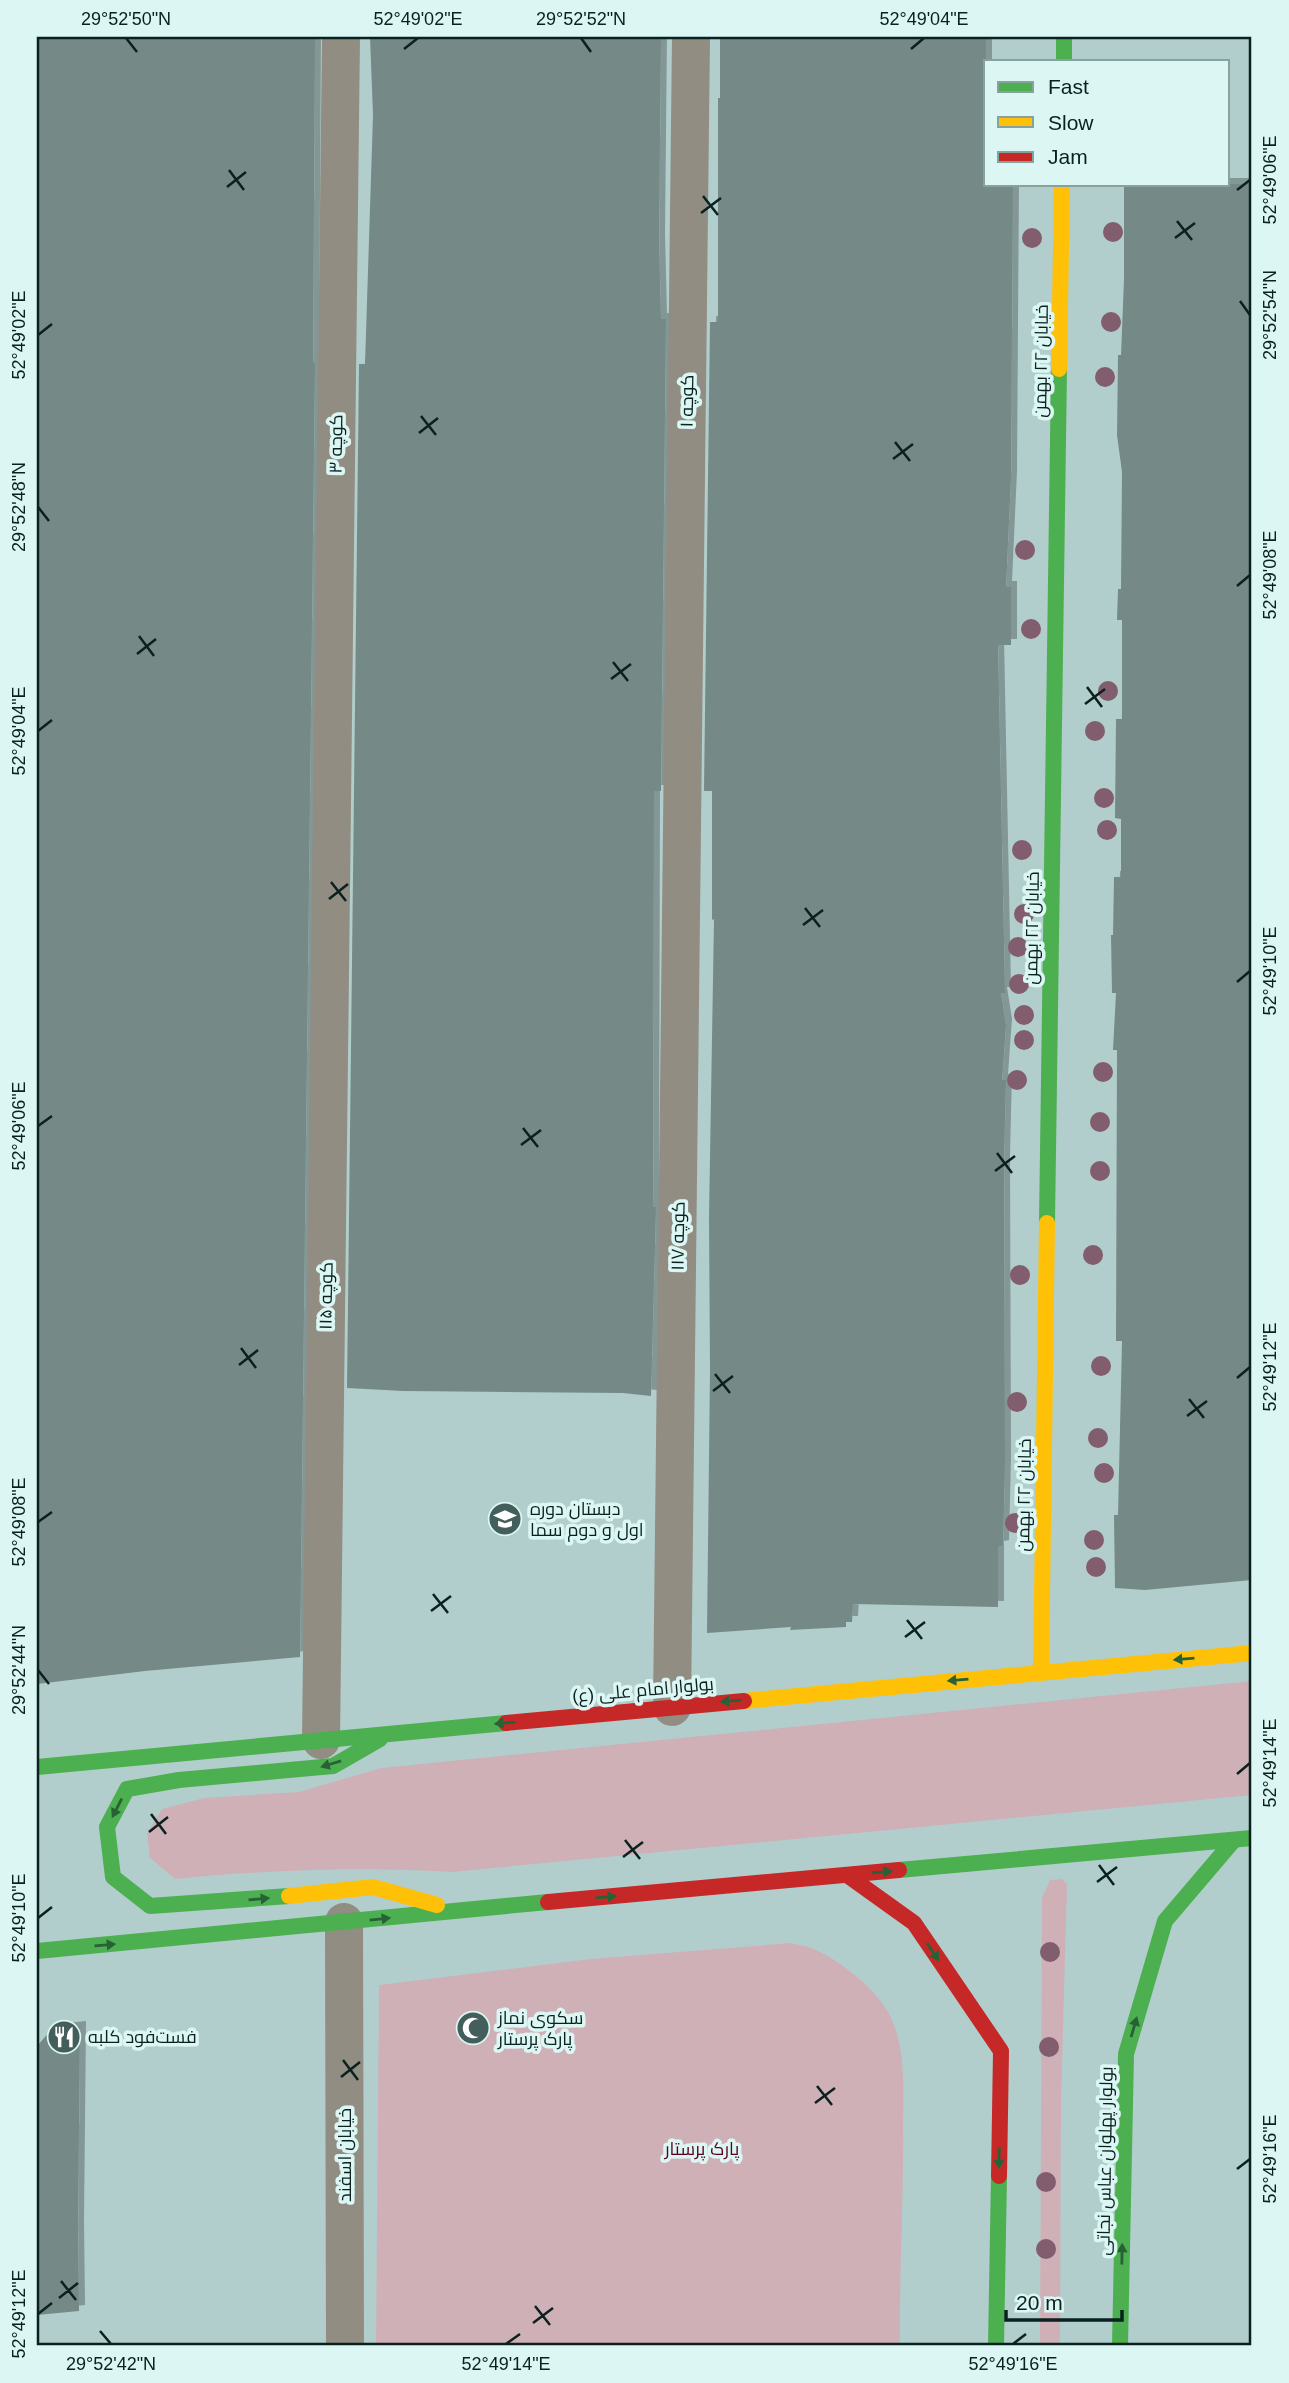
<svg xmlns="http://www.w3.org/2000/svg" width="1289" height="2383" font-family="Arial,Cairo,sans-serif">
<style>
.green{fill:#d0b0b7}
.building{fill:#758a87;filter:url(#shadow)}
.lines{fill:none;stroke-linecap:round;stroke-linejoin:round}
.street{stroke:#918d83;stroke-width:38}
.fast{stroke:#4caf50;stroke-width:16}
.slow{stroke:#ffc107;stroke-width:16}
.jam{stroke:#c62828;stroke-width:16}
.tree{fill:#825d6e}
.oneway{fill:#286135}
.ticks{fill:none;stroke:#0a211f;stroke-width:2.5}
.labels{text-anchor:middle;stroke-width:7;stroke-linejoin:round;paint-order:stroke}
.street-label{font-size:18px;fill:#0a211f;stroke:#dbf6f3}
.poi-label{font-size:18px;fill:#0a211f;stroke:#dbf6f3;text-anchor:start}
.park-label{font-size:18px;fill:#5b0021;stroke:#dbf6f3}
.neatline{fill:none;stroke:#0a211f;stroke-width:2.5}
.ticks-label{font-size:18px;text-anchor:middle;fill:#0a211f}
</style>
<defs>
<filter id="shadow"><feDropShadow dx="6" dy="-6" stdDeviation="0" flood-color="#0004"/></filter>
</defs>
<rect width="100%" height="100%" fill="#b1cecc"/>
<g class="green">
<path d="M1252,1681V1795L452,1872C359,1866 268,1870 175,1879L150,1858L147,1833L162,1809L204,1798L299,1792L381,1768Z"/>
<path d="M1062,1879L1067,1884L1061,2102L1060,2346H1040L1042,1898L1050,1880Z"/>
<path d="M791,1943C797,1945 805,1945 811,1948C837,1958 875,1988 888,2012C907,2046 903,2090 903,2127C904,2200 899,2273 900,2346H376L379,1985L591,1959Z"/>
</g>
<g class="building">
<path d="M37,37H315L313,363H315L300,1657L145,1671L37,1684Z"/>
<path d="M370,37H661L659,240L661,319H666L661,791H654L653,1207H656L651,1396L623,1393L403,1391L347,1388L359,364H365L373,115Z"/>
<path d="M720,37H986V184H1013L1011,477L1006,587H1011V645H998L1005,993H1001L1006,1025L1002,1080H1006L1004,1160L1005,1465L1003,1546L998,1547V1607L853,1604L852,1622H846V1627L790,1630L791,1627L707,1633L710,1371L709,1217L714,919L712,920V791H704L710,322H718V98H720Z"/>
<path d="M1124,184H1252V1580L1145,1590L1115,1588L1114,1515H1118L1122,1341H1116L1117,1050H1113L1116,993H1112L1111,935H1113L1114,877H1121V819L1115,818L1116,719H1122V620H1117L1118,589H1121L1122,472L1117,435L1118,355H1121L1124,279Z"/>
<path d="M80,2027L78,2226L79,2311L37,2315V2046L51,2030Z"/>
</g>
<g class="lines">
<g class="street">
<path d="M672,1707L691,37"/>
<path d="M321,1740L341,37"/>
<path d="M344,1922L345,2346"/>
</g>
<g class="fast">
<path d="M1064,37V61"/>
<path d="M1047,1223L1059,369"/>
<path d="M37,1767L506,1723"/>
<path d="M899,1870L1252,1838"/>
<path d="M289,1896L150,1906L113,1877L107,1827L127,1789L179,1780L333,1766L380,1739"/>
<path d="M37,1951L548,1902"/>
<path d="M996,2346L999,2176"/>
<path d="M1120,2346L1126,2054L1165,1921L1234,1840"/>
</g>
<g class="slow">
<path d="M1059,369L1062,184"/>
<path d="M1041,1672L1047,1223"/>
<path d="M744,1701L1252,1653"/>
<path d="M289,1896L373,1887L437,1905"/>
</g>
<g class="jam">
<path d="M506,1723L744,1701"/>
<path d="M847,1875L914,1923L1001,2051L999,2176"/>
<path d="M548,1902L899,1870"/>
</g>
</g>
<g class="tree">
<circle cx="1113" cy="232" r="10"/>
<circle cx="1032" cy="238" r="10"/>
<circle cx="1111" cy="322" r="10"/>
<circle cx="1105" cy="377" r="10"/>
<circle cx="1025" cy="550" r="10"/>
<circle cx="1031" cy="629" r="10"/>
<circle cx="1108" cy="691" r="10"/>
<circle cx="1095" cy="731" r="10"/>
<circle cx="1104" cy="798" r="10"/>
<circle cx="1107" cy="830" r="10"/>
<circle cx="1022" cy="850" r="10"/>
<circle cx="1024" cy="914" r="10"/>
<circle cx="1018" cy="947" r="10"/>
<circle cx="1019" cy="984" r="10"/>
<circle cx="1024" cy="1015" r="10"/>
<circle cx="1024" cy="1040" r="10"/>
<circle cx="1103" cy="1072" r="10"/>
<circle cx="1017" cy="1080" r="10"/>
<circle cx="1100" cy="1122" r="10"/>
<circle cx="1100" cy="1171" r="10"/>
<circle cx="1093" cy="1255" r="10"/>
<circle cx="1020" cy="1275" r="10"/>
<circle cx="1101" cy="1366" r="10"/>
<circle cx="1017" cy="1402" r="10"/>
<circle cx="1098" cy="1438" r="10"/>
<circle cx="1104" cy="1473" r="10"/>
<circle cx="1015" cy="1523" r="10"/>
<circle cx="1094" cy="1540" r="10"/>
<circle cx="1096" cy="1567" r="10"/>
<circle cx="1050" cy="1952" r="10"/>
<circle cx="1049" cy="2047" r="10"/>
<circle cx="1046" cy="2182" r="10"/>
<circle cx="1046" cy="2249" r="10"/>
</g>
<defs><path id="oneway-solid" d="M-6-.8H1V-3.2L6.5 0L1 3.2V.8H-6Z" transform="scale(1.75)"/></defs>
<g class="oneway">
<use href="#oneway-solid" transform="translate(1184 1659) rotate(175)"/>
<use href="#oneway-solid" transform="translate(958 1680) rotate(175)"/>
<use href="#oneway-solid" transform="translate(731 1701) rotate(175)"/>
<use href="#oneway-solid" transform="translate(505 1723) rotate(175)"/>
<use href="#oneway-solid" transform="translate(331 1764) rotate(163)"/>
<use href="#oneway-solid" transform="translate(117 1808) rotate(117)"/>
<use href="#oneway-solid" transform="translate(882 1872) rotate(-5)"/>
<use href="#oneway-solid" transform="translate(606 1897) rotate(-5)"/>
<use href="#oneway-solid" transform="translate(259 1899) rotate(-5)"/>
<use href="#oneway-solid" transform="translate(380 1919) rotate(-6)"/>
<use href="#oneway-solid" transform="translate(105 1945) rotate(-5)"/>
<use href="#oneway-solid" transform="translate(933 1952) rotate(56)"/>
<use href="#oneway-solid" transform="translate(1134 2027) rotate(-74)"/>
<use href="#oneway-solid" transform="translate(999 2158) rotate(91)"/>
<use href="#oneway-solid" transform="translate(1122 2254) rotate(-89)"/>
</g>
<path class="ticks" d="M126,38L137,52M581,38L591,52M404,49L418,38M911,49L924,38M229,170L244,190M227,187L246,172M1237,190L1250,180M703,196L718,215M701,213L721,198M1177,221L1192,240M1175,238L1195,223M1240,301L1250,315M38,335L52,324M421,416L436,435M419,433L438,418M895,442L910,461M893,459L913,444M38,507L49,521M1237,586L1250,575M139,636L154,656M137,654L156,639M613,662L628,681M611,679L631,664M1087,687L1102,707M1085,704L1105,689M38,731L52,720M331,882L346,901M329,899L348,884M805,908L820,927M803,925L823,910M1237,982L1250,971M38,1126L52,1116M523,1128L538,1147M521,1145L541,1130M997,1153L1012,1173M995,1171L1015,1156M241,1348L256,1368M239,1365L258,1350M715,1374L730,1393M1237,1378L1250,1367M713,1391L733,1376M1189,1399L1204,1418M1187,1416L1207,1401M38,1522L52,1512M433,1594L448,1613M431,1611L451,1596M907,1620L922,1639M905,1637L925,1622M38,1670L49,1684M1237,1774L1250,1763M151,1814L166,1834M149,1832L168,1817M625,1840L640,1859M623,1857L643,1842M1099,1865L1114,1885M1097,1882L1117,1867M38,1918L52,1907M343,2060L358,2080M341,2077L360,2062M817,2086L832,2105M815,2103L835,2088M1237,2169L1250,2159M61,2281L76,2300M59,2298L78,2283M535,2306L550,2325M38,2314L52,2303M533,2323L553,2308M100,2331L111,2344M506,2344L520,2334M1013,2344L1026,2334"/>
<defs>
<symbol id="school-disc" viewBox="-11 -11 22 22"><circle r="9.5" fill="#445e5c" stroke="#dbf6f3"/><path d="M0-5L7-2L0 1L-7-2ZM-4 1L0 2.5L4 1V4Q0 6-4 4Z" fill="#fff"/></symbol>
<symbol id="mosque-disc" viewBox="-11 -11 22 22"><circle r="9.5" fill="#445e5c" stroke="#dbf6f3"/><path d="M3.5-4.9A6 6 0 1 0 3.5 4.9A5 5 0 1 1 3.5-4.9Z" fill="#fff"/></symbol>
<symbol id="restaurant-disc" viewBox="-11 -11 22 22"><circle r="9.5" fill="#445e5c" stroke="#dbf6f3"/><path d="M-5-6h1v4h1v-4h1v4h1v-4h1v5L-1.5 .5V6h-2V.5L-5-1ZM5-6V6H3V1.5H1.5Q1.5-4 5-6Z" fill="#fff"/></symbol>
</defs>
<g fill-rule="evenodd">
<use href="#school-disc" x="486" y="1500" width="38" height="38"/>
<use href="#mosque-disc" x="454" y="2009" width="38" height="38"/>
<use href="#restaurant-disc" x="45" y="2018" width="38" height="38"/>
</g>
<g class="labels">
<g class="street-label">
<text transform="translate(1041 361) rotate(-89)" y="6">خیابان ۲۲ بهمن</text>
<text transform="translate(687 401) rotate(-89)" y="6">کوچه ۱</text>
<text transform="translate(336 444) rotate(-89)" y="6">کوچه ۳</text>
<text transform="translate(1032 928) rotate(-89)" y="6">خیابان ۲۲ بهمن</text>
<text transform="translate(678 1236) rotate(-89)" y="6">کوچه ۱۱۷</text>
<text transform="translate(326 1296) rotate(-89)" y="6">کوچه ۱۱۵</text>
<text transform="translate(1024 1495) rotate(-89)" y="6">خیابان ۲۲ بهمن</text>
<text transform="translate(643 1690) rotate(-5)" y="6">بولوار امام علی (ع)</text>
<text transform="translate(345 2155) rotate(-90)" y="6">خیابان اسفند</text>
<text transform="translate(1105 2161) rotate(-89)" y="6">بولوار پهلوان عباس نجاتی</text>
</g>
<g class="poi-label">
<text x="530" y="1515">دبستان دوره<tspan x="530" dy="21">اول و دوم سما</tspan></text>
<text x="498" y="2024">سکوی نماز<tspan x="498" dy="21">پارک پرستار</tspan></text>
<text x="88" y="2043">فست‌فود کلبه</text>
</g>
<g class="park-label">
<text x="702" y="2155">پارک پرستار</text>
</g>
</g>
<rect width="1289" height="2383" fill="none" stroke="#dbf6f3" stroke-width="77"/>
<rect x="984" y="60" width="245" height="126" fill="#dbf6f3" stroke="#87a19e" stroke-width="2"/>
<rect x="998" y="82" width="35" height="10" fill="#4caf50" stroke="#87a19e" stroke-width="2"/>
<text x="1048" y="94" font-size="21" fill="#0a211f">Fast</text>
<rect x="998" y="117" width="35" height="10" fill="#ffc107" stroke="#87a19e" stroke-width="2"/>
<text x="1048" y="130" font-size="21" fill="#0a211f">Slow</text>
<rect x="998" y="152" width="35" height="10" fill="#c62828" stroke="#87a19e" stroke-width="2"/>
<text x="1048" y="164" font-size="21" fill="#0a211f">Jam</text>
<path d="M1006 2310v10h116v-10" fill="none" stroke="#0a211f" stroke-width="3.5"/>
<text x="1016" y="2310" font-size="21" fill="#0a211f" stroke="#dbf6f3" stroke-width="5" paint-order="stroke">20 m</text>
<rect x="38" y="38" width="1212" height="2306" class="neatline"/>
<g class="ticks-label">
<text x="126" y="25">29°52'50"N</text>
<text x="418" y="25">52°49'02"E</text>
<text x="581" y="25">29°52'52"N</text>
<text x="924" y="25">52°49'04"E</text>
<text transform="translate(1270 180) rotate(-90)" y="6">52°49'06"E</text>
<text transform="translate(1270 315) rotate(-90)" y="6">29°52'54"N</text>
<text transform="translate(19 335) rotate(-90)" y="6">52°49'02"E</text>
<text transform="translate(19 507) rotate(-90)" y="6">29°52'48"N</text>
<text transform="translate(1270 575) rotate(-90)" y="6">52°49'08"E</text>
<text transform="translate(19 731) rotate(-90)" y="6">52°49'04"E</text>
<text transform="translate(1270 971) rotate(-90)" y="6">52°49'10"E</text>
<text transform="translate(19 1126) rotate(-90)" y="6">52°49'06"E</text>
<text transform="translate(1270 1367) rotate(-90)" y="6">52°49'12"E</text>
<text transform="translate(19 1522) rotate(-90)" y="6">52°49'08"E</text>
<text transform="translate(19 1670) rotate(-90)" y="6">29°52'44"N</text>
<text transform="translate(1270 1763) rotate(-90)" y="6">52°49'14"E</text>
<text transform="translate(19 1918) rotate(-90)" y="6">52°49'10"E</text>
<text transform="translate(1270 2159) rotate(-90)" y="6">52°49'16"E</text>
<text transform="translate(19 2314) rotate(-90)" y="6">52°49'12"E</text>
<text x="111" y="2370">29°52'42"N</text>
<text x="506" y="2370">52°49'14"E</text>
<text x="1013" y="2370">52°49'16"E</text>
</g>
</svg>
